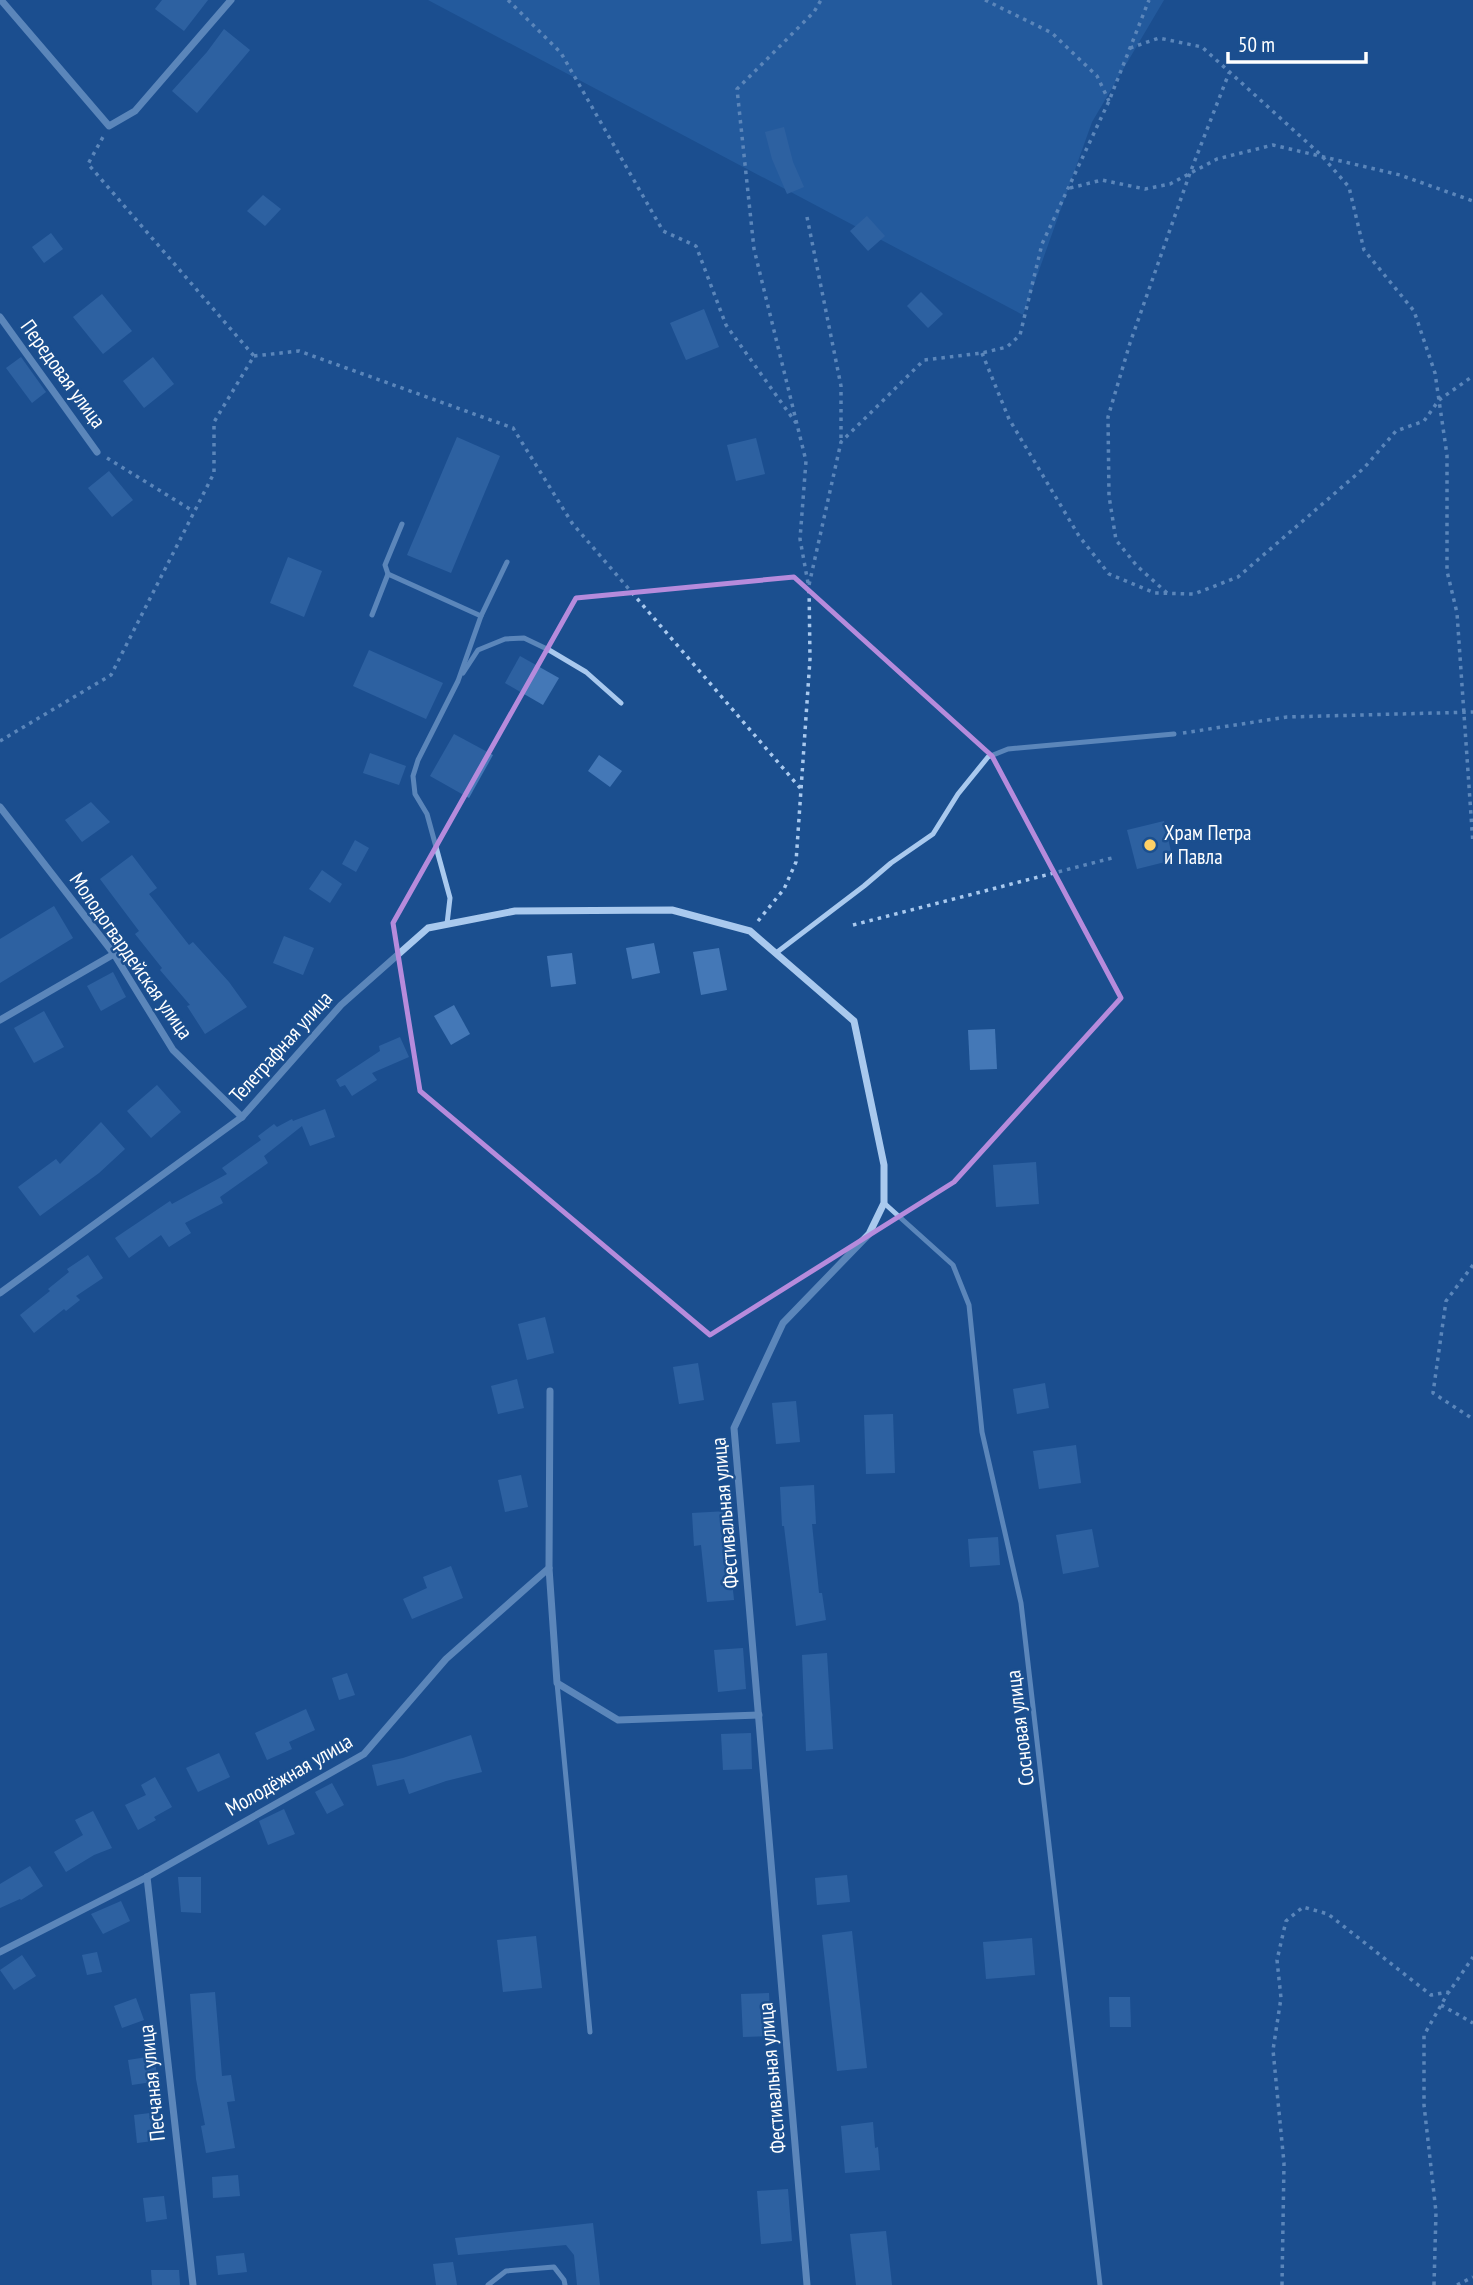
<svg xmlns="http://www.w3.org/2000/svg" width="1473" height="2285" font-family="'PT Sans Narrow',sans-serif">
<style>
.green{fill:#2e69ad}
.building{fill:#4478b7}
.lines{fill:none;stroke-linecap:round;stroke-linejoin:round}
.path{stroke:#a9c9ee;stroke-width:3.5;stroke-dasharray:3.5 5;stroke-linecap:butt}
.lane{stroke:#a9c9ee;stroke-width:5}
.street{stroke:#a9c9ee;stroke-width:7}
.marked{fill:none;stroke:#b68bdc;stroke-width:5;stroke-linejoin:round}
.poi-dot{fill:#ffd166;stroke:#1b4f8f;stroke-width:2.5}
.labels{text-anchor:middle;stroke-width:5;stroke-linejoin:round;paint-order:stroke}
.street-label{font-size:21px;fill:#fff;stroke:#1b4f8f}
.poi-label{font-size:21px;fill:#fff;stroke:#1b4f8f;text-anchor:start}
</style>
<rect width="100%" height="100%" fill="#1b4f8f"/>
<path class="green" d="M428,0H1164L1092,122L1023,315Z"/>
<g class="building">
<path d="M162,0H208L184,31L155,9Z"/>
<path d="M224,29L250,50L197,113L172,91L207,52Z"/>
<path d="M784,127L793,162L804,187L787,194L772,159L765,132Z"/>
<path d="M263,195L281,209L265,226L247,211Z"/>
<path d="M867,216L885,236L868,251L850,231Z"/>
<path d="M51,233L63,249L44,263L32,247Z"/>
<path d="M921,292L943,314L928,328L907,306Z"/>
<path d="M102,294L132,331L103,354L73,317Z"/>
<path d="M704,309L719,347L686,360L670,323Z"/>
<path d="M21,357L46,392L32,403L6,368Z"/>
<path d="M153,357L174,384L144,408L123,381Z"/>
<path d="M457,437L500,456L451,573L407,555Z"/>
<path d="M756,438L765,474L736,481L727,445Z"/>
<path d="M109,471L133,500L112,517L88,488Z"/>
<path d="M288,557L322,571L304,617L270,603Z"/>
<path d="M369,650L443,683L426,719L353,686Z"/>
<path d="M520,656L559,678L543,705L505,683Z"/>
<path d="M454,734L493,755L469,798L430,776Z"/>
<path d="M370,753L406,766L399,785L363,773Z"/>
<path d="M599,755L622,771L610,787L588,771Z"/>
<path d="M91,802L110,822L82,842L65,820Z"/>
<path d="M1164,821L1173,860L1137,869L1127,830Z"/>
<path d="M355,840L369,848L356,872L342,864Z"/>
<path d="M132,855L157,888L149,894L189,945L193,942L229,982L247,1007L205,1034L187,1006L190,1005L160,970L162,968L135,934L139,931L100,879Z"/>
<path d="M322,870L342,884L330,903L309,889Z"/>
<path d="M54,906L73,938L0,983V939Z"/>
<path d="M284,936L314,948L303,975L273,963Z"/>
<path d="M654,943L660,973L632,979L626,948Z"/>
<path d="M719,948L727,990L701,995L693,952Z"/>
<path d="M572,953L576,984L551,987L547,956Z"/>
<path d="M113,972L126,997L101,1011L87,986Z"/>
<path d="M454,1005L470,1034L451,1045L434,1016Z"/>
<path d="M44,1011L64,1047L34,1063L14,1028Z"/>
<path d="M995,1029L997,1069L970,1070L968,1030Z"/>
<path d="M400,1037L409,1057L372,1073L377,1080L352,1096L345,1085L340,1087L336,1080L380,1051L379,1046Z"/>
<path d="M157,1085L181,1112L151,1138L127,1111Z"/>
<path d="M325,1109L335,1137L310,1146L302,1126L264,1156L268,1163L220,1197L223,1203L185,1223L191,1233L169,1247L161,1235L129,1258L115,1238L170,1201L172,1204L227,1174L222,1168L261,1140L258,1136L274,1124L277,1127L292,1119L293,1121Z"/>
<path d="M101,1122L125,1149L99,1173L40,1216L18,1187L56,1159L60,1164Z"/>
<path d="M1036,1162L1039,1204L996,1207L993,1165Z"/>
<path d="M88,1255L103,1278L76,1296L80,1300L66,1311L64,1309L34,1333L20,1315L50,1291L48,1289L69,1272L67,1269Z"/>
<path d="M545,1317L554,1353L527,1360L518,1324Z"/>
<path d="M698,1363L704,1400L679,1404L673,1367Z"/>
<path d="M517,1379L524,1408L498,1414L491,1386Z"/>
<path d="M1045,1383L1049,1408L1017,1414L1013,1389Z"/>
<path d="M796,1401L800,1442L776,1444L772,1403Z"/>
<path d="M893,1414L895,1473L866,1474L864,1415Z"/>
<path d="M1076,1445L1081,1483L1039,1489L1033,1451Z"/>
<path d="M521,1475L528,1507L505,1512L498,1480Z"/>
<path d="M814,1485L816,1524H812L819,1593H822L826,1620L796,1626L784,1526H782L780,1487Z"/>
<path d="M728,1511L730,1543L728,1544L734,1600L707,1602L701,1545L694,1546L692,1513Z"/>
<path d="M1092,1529L1099,1567L1063,1574L1056,1535Z"/>
<path d="M998,1537L1000,1565L970,1567L968,1539Z"/>
<path d="M451,1566L463,1598L412,1619L403,1599L427,1588L423,1577Z"/>
<path d="M743,1648L746,1689L718,1692L714,1650Z"/>
<path d="M827,1653L833,1749L806,1751L802,1655Z"/>
<path d="M347,1673L355,1695L339,1700L332,1678Z"/>
<path d="M306,1709L315,1730L289,1742L292,1749L267,1760L255,1733Z"/>
<path d="M751,1733L752,1769L723,1770L721,1734Z"/>
<path d="M471,1735L482,1772L446,1781L409,1794L404,1779L377,1786L372,1765L403,1758Z"/>
<path d="M219,1753L230,1777L198,1792L186,1768Z"/>
<path d="M155,1777L172,1807L154,1817L156,1820L138,1830L125,1805L146,1795L141,1785Z"/>
<path d="M332,1783L344,1805L327,1814L315,1792Z"/>
<path d="M284,1809L295,1834L268,1845L259,1821Z"/>
<path d="M93,1811L112,1848L94,1855L66,1872L54,1852L83,1835L75,1820Z"/>
<path d="M30,1866L43,1886L21,1900L20,1899L0,1908V1884Z"/>
<path d="M847,1875L850,1902L817,1905L815,1878Z"/>
<path d="M178,1877H201V1913L181,1912Z"/>
<path d="M121,1901L130,1921L103,1934L91,1914Z"/>
<path d="M852,1931L867,2068L837,2071L822,1935Z"/>
<path d="M536,1936L542,1988L503,1992L497,1940Z"/>
<path d="M1032,1938L1035,1975L986,1979L983,1942Z"/>
<path d="M97,1952L102,1972L87,1975L82,1955Z"/>
<path d="M22,1955L36,1976L14,1990L0,1970Z"/>
<path d="M215,1992L222,2076L231,2075L235,2101L227,2102L235,2148L206,2153L201,2126L205,2125L196,2079L190,1994Z"/>
<path d="M769,1993L771,2036L743,2037L741,1994Z"/>
<path d="M1109,1997H1130L1131,2027H1110Z"/>
<path d="M136,1998L144,2020L122,2028L114,2006Z"/>
<path d="M154,2056L158,2081L132,2085L128,2060Z"/>
<path d="M158,2112L161,2140L137,2143L134,2115Z"/>
<path d="M873,2122L875,2148L878,2147L880,2170L845,2173L841,2126Z"/>
<path d="M238,2175L240,2196L213,2198L212,2177Z"/>
<path d="M788,2189L792,2241L761,2244L757,2191Z"/>
<path d="M164,2196L167,2219L146,2222L143,2198Z"/>
<path d="M593,2223L600,2285H577L574,2255L566,2245L458,2255L455,2238Z"/>
<path d="M886,2231L892,2285H856L850,2234Z"/>
<path d="M244,2253L247,2272L218,2275L216,2256Z"/>
<path d="M453,2262L457,2285H436L433,2264Z"/>
<path d="M151,2270H179L180,2285H152Z"/>
</g>
<g class="lines">
<g class="path">
<path d="M508,0L561,53L663,231L696,246L726,325L796,423"/>
<path d="M985,0L1052,33L1097,76L1109,101"/>
<path d="M1130,48L1159,38L1202,47L1321,155L1349,187L1364,250L1414,311L1435,373L1447,455V571L1457,613L1473,844"/>
<path d="M1070,188L1102,180L1145,189L1170,184L1217,159L1273,145L1400,175L1473,201"/>
<path d="M807,217L841,386V442"/>
<path d="M982,353L1009,419L1079,536L1109,574L1155,593L1194,594L1238,577L1364,468L1396,431L1424,421L1439,400L1473,376"/>
<path d="M254,356L299,351L513,428L572,523L801,789"/>
<path d="M107,458L193,511"/>
<path d="M808,583L800,539L806,461L754,249L737,89L814,12L821,0"/>
<path d="M1167,593L1137,566L1116,540L1109,496L1108,417L1130,343L1190,173L1229,73"/>
<path d="M1183,733L1287,717L1473,712"/>
<path d="M0,741L111,675L214,473V422L254,356L88,164L103,137"/>
<path d="M758,921L784,889L796,862L810,659L809,585L841,442L924,360L982,353L1007,347L1020,335L1042,244L1109,101L1149,0"/>
<path d="M853,925L1112,858"/>
<path d="M1473,1265L1446,1301L1433,1393L1473,1419"/>
<path d="M1441,2005L1473,2023"/>
<path d="M1282,2285L1284,2163L1273,2050L1281,1998L1277,1960L1286,1921L1303,1907L1328,1914L1431,1995L1449,1992L1473,1957"/>
<path d="M1434,2285L1436,2212L1424,2105V2035L1448,1993"/>
<path d="M1457,2285L1473,2277"/>
</g>
<g class="lane">
<path d="M388,574L385,565L402,524"/>
<path d="M372,615L388,574L481,616L458,681L418,760L413,776L415,794L427,814L450,898L447,924"/>
<path d="M481,616L507,562"/>
<path d="M463,673L478,650L505,639L524,638L549,650L586,672L621,703"/>
<path d="M776,953L864,886L891,863L933,834L958,794L988,757L1008,749L1174,734"/>
<path d="M884,1203L953,1265L969,1305L982,1432L1021,1603L1100,2285"/>
<path d="M557,1683L590,2032"/>
<path d="M488,2285L506,2271L554,2267L564,2280L565,2285"/>
</g>
<g class="street">
<path d="M1,0L109,126L135,111L231,0"/>
<path d="M0,317L97,452"/>
<path d="M0,807L114,954L173,1050L242,1117"/>
<path d="M0,1020L114,954"/>
<path d="M0,1293L242,1117L341,1005L428,928L515,911L672,910L750,931L854,1021L884,1165V1203L869,1234L783,1323L734,1428L807,2285"/>
<path d="M550,1391L549,1568L557,1683L618,1720L759,1715"/>
<path d="M147,1877L193,2285"/>
<path d="M0,1952L147,1877L364,1754L446,1659L549,1568"/>
</g>
</g>
<path d="M0 0H1473V2285H0ZM794,577L992,756L1121,998L954,1182L710,1335L420,1091L393,923L576,598Z" fill="#1b4f8f" fill-opacity=".55" fill-rule="evenodd"/>
<path class="marked" d="M794,577L992,756L1121,998L954,1182L710,1335L420,1091L393,923L576,598Z"/>
<circle class="poi-dot" cx="1150" cy="845" r="7"/>
<g class="labels">
<g class="street-label">
<text transform="translate(63 374) rotate(54)" y="7">Передовая улица</text>
<text transform="translate(131 956) rotate(55)" y="7">Молодогвардейская улица</text>
<text transform="translate(281 1047) rotate(-48)" y="7">Телеграфная улица</text>
<text transform="translate(725 1513) rotate(-95)" y="7">Фестивальная улица</text>
<text transform="translate(1020 1728) rotate(-97)" y="7">Сосновая улица</text>
<text transform="translate(289 1775) rotate(-30)" y="7">Молодёжная улица</text>
<text transform="translate(772 2078) rotate(-95)" y="7">Фестивальная улица</text>
<text transform="translate(152 2083) rotate(-96)" y="7">Песчаная улица</text>
</g>
<g class="poi-label">
<text x="1164" y="840">Храм Петра<tspan x="1164" dy="24">и Павла</tspan></text>
</g>
</g>
<path d="M1228 52v10h138v-10" fill="none" stroke="#ffffff" stroke-width="3.5"/>
<text x="1238" y="52" font-size="21" fill="#ffffff" stroke="#1b4f8f" stroke-width="5" paint-order="stroke">50 m</text>
</svg>
